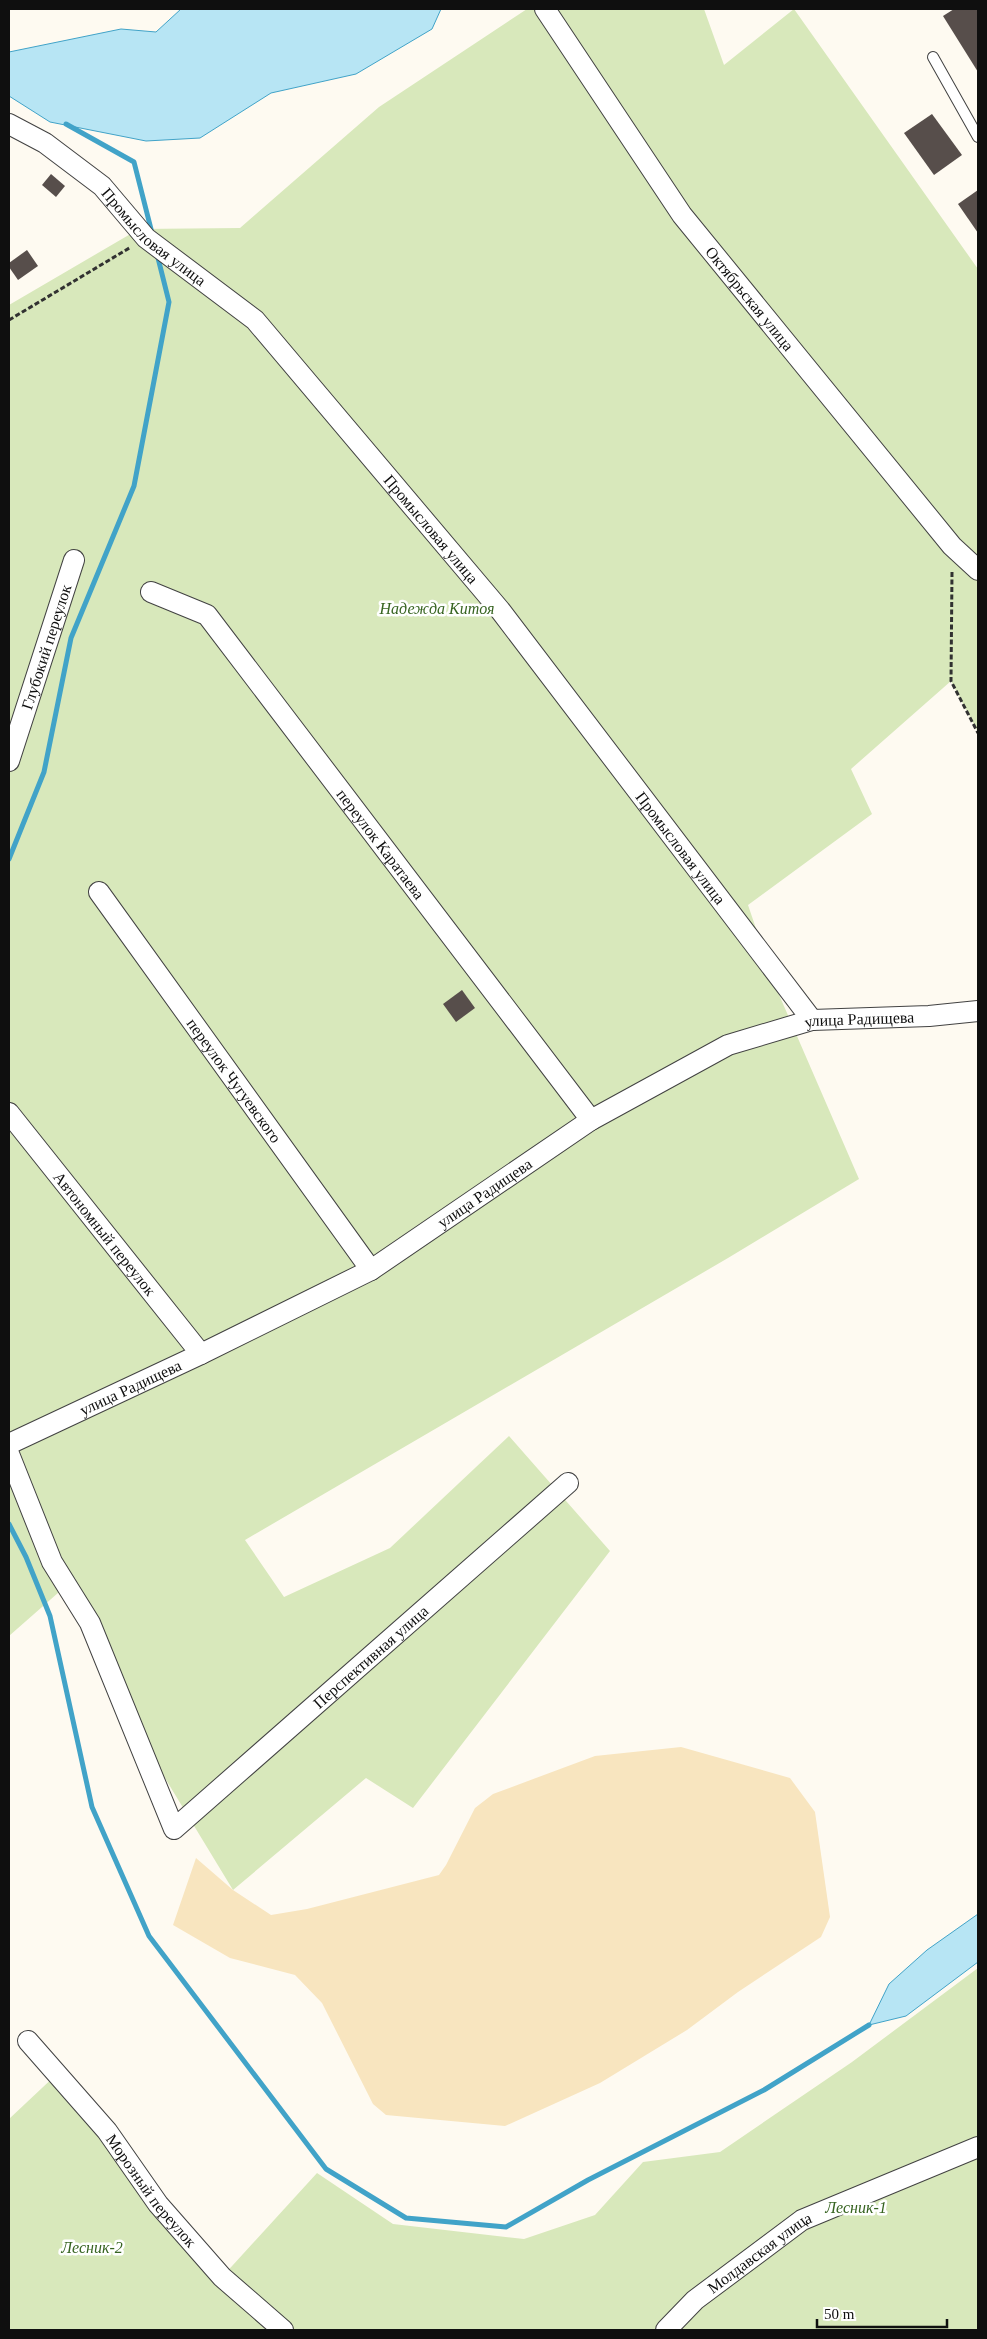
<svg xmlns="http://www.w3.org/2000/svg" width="987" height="2339" font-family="'Times New Roman',serif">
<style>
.green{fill:#d8e8bb}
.sand{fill:#f8e5bf}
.water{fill:#b7e5f4;stroke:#41a3c8}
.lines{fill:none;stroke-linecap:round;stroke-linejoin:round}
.stream{stroke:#41a3c8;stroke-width:5}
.building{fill:#574e4b}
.lane-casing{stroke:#424242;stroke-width:12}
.street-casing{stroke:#424242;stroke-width:22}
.path{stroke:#313131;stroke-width:3;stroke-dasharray:5 2.5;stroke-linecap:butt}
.lane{stroke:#fff;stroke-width:10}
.street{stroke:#fff;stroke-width:20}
.labels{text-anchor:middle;stroke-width:5;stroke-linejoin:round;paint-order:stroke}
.street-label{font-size:16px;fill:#0f0f0f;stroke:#fff}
.park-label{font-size:16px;font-style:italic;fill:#376421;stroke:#fff}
</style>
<rect width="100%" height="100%" fill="#fefaf1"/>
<g class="green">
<path d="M527,9H704L724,65L794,9L978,269V732L951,681L851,769L872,814L748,905L777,990L859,1179L728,1258L245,1540L284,1597L390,1548L509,1436L610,1551L413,1808L366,1778L233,1890L137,1732L75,1578L9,1636V305L139,229L240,228L379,107Z"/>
<path d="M978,1968V2330H9V2119L59,2072L222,2277L317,2173L393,2224L524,2239L595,2215L643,2162L720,2152L852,2062Z"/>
</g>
<path class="sand" d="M681,1747L790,1778L815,1812L830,1917L821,1937L738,1992L687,2030L600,2083L505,2126L386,2115L373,2104L322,2003L295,1975L230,1958L173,1925L196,1858L233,1890L271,1915L307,1909L439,1875L446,1865L475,1808L493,1794L595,1756Z"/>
<g class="water">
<path d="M181,9H441L432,29L356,74L271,93L200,138L146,141L50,122L9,96V52L121,29L156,32Z"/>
<path d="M978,1914V1962L906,2016L869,2025L889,1984L927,1950Z"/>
</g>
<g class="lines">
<g class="stream">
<path d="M66,124L134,162L152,233"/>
<path d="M9,859L44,772L71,638L134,486L169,302L157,254"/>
<path d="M9,1524L26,1557L50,1616L92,1807L149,1936L326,2169L406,2218L506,2227L588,2180L764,2090L869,2025"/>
</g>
</g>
<g class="building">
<path d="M954,9H978V72L943,16Z"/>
<path d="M932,114L962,155L934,175L904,133Z"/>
<path d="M51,174L65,186L56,197L42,185Z"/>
<path d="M978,190V233L958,204Z"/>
<path d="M27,250L38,266L18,280L9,267V263Z"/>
<path d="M462,990L475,1008L456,1022L443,1004Z"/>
</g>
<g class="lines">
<defs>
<path id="lane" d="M933,57L978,137"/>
<g id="street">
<path id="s1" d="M545,9L682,215L952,546L978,570"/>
<path id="s2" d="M9,124L45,143L102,186L146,238L255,320L500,610L812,1020"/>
<path id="s3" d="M151,592L207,615L591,1120"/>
<path id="s4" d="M9,761L74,560"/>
<path id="s5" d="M99,892L371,1270"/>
<path id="s6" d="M9,1113L201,1354"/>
<path id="s7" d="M9,1444L201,1354L371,1270L591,1120L728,1045L812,1020L929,1016L978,1011"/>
<path id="s8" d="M9,1454L52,1562L90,1623L174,1829L568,1483"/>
<path id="s9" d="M28,2041L107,2131L158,2204L222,2277L283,2330"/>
<path id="s10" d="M666,2330L695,2300L802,2220L978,2147"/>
</g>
</defs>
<use href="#lane" class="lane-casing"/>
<use href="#street" class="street-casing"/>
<g class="path">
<path d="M9,320L131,247"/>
<path d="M952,572L951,681L978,733"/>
</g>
<use href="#lane" class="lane"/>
<use href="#street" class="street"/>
</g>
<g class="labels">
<g class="street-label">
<text dy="6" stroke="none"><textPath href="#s2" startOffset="185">Промысловая улица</textPath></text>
<text dy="6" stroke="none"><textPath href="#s1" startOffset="355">Октябрьская улица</textPath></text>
<text dy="6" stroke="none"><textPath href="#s2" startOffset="590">Промысловая улица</textPath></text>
<text dy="6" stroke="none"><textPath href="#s4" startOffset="120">Глубокий переулок</textPath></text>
<text dy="6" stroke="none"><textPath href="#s3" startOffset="348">переулок Каратаева</textPath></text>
<text dy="6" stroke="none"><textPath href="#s2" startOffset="995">Промысловая улица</textPath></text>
<text dy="6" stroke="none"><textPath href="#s7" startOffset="959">улица Радищева</textPath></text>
<text dy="6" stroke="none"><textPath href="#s5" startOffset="232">переулок Чугуевского</textPath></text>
<text dy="6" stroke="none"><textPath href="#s7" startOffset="539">улица Радищева</textPath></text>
<text dy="6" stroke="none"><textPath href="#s6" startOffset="154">Автономный переулок</textPath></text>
<text dy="6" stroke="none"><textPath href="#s7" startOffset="134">улица Радищева</textPath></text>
<text dy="6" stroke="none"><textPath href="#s8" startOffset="672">Перспективная улица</textPath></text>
<text dy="6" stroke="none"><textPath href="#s9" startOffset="194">Морозный переулок</textPath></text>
<text dy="6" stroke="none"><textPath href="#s10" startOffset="122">Молдавская улица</textPath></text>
</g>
<g class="park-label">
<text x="437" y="614">Надежда Китоя</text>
<text x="856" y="2213">Лесник-1</text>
<text x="92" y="2253">Лесник-2</text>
</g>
</g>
<rect width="987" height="2339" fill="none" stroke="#0f0f0f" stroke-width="20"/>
<path d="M817 2319v8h130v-8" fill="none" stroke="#0f0f0f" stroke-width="2.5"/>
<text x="824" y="2319" font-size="15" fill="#0f0f0f" stroke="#ffffff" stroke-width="4" paint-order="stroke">50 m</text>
</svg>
